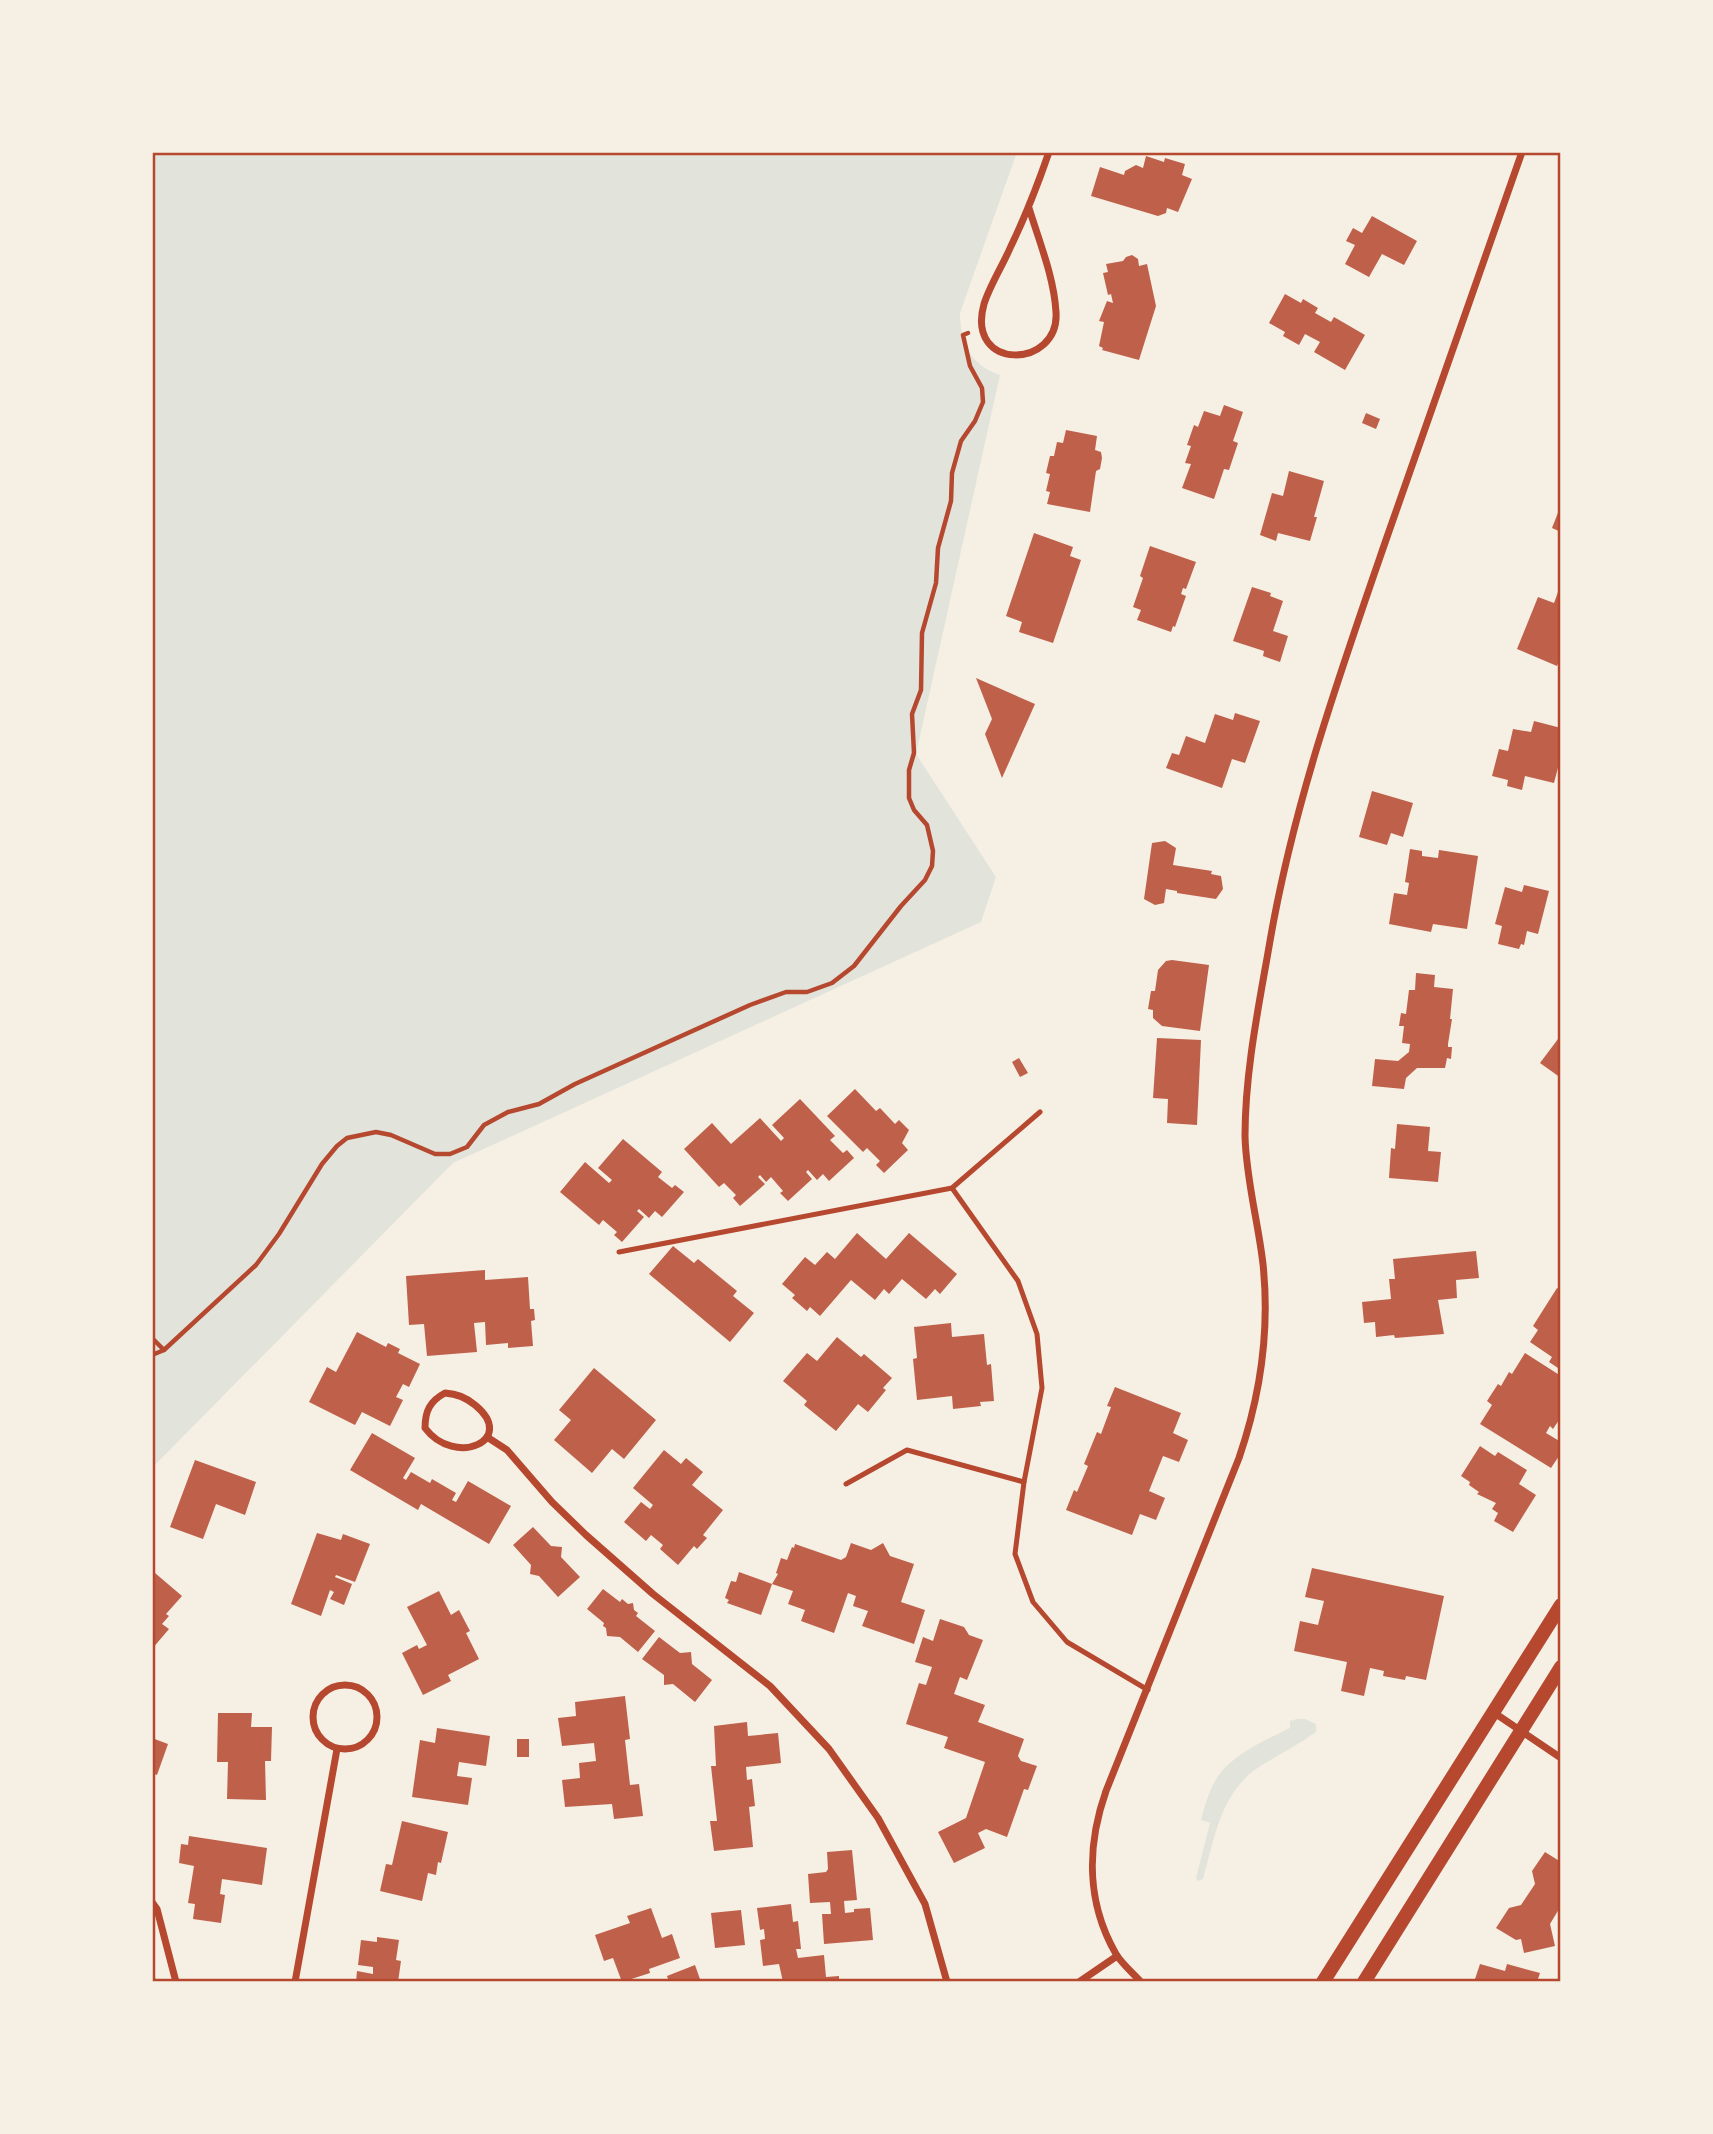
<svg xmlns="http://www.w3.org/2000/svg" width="1713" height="2134" font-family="'Alegreya Sans',sans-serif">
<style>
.green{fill:#e2e4dc}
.building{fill:#bf614a}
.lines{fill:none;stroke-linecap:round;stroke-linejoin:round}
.path{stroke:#b5482f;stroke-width:4.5}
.service{stroke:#b5482f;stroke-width:5}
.minor{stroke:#b5482f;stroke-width:7}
.secondary{stroke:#b5482f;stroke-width:14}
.neatline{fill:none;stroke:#b5482f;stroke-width:2.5}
</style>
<rect width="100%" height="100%" fill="#f6efe4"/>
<g class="green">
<path d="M152,152H1017L960,313C960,342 970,365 1000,375L916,754L996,877L981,922L453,1163L152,1468Z"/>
<path d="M1297,1719H1305L1316,1724V1732C1297,1746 1275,1756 1256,1769C1220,1795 1214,1840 1203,1879L1198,1881L1196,1878L1210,1823L1201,1820C1204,1808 1208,1794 1214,1783C1228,1756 1264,1741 1290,1728V1721Z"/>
</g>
<g class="building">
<path d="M1146,156L1164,162L1165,158L1185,164L1182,175L1192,179L1178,212L1167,208L1166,213L1158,216L1091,196L1100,167L1124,175L1125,171L1136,165L1143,168Z"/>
<path d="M1372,216L1417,241L1404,265L1382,254L1369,277L1345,264L1355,245L1346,241L1353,228L1362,233Z"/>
<path d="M1132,255L1138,259L1139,266L1147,264L1156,306L1139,360L1102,350L1103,348L1099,346L1104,322L1099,321L1107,301L1113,303L1111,294L1108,295L1103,273L1108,272L1106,264L1123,261L1126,257Z"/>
<path d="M1285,294L1301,303L1303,299L1318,308L1315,313L1331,322L1334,317L1365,335L1345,370L1314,352L1320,342L1305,334L1299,345L1283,336L1285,332L1269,323Z"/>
<path d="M1224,405L1243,412L1233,441L1238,443L1229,470L1224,469L1214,499L1182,488L1191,464L1185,463L1191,446L1187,445L1194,425L1198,427L1204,411L1220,416Z"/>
<path d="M1366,413L1380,419L1376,429L1362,423Z"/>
<path d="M1066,430L1097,436L1095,450L1101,452L1102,458L1100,469L1096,471L1090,512L1047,504L1050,492L1046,491L1050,474L1046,473L1050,456H1054L1057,442L1063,443Z"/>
<path d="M1289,471L1324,481L1314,517H1317L1310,541L1278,533L1276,541L1260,535L1272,493L1283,496Z"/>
<path d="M1561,505V532L1552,528Z"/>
<path d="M1034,533L1073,547L1070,556L1081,560L1053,643L1019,632L1022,622L1006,616Z"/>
<path d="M1150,546L1196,562L1186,589L1183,588L1181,594L1186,596L1175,627L1173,626L1171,632L1137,620L1141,610L1133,607L1143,578L1140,576Z"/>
<path d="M1252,587L1271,593L1270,596L1283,601L1273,631L1288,636L1280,662L1263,656L1264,651L1233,641Z"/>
<path d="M1558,592L1561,594V657L1557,666L1517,649L1538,597L1554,603Z"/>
<path d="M976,678L1035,704L1002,778L985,734L992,719Z"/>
<path d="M1235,713L1260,721L1245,763L1232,759L1222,788L1166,768L1172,753L1179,755L1186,736L1205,743L1215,714L1233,720Z"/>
<path d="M1534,721L1561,728V756L1554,783L1525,776L1522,790L1507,786L1508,780L1492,776L1499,749L1508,751L1513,729L1531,732Z"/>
<path d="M1372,791L1413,803L1403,837L1391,833L1387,845L1359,837Z"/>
<path d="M1165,841L1176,848L1173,865L1212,871L1211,874L1221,876L1223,889L1216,899L1177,893V891L1166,889L1164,903L1155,905L1144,899L1152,843Z"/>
<path d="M1410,849L1422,851V856L1438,858L1439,850L1478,856L1467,929L1433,924L1431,932L1389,924L1394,893L1407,895L1409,883L1405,882Z"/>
<path d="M1524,885L1549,891L1538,934L1527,931L1524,945L1521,944L1519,949L1498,944L1502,926L1495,924L1505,887L1522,892Z"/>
<path d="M1172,960L1209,965L1200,1031L1162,1026L1153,1018V1010L1148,1009L1151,991H1155L1158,970L1166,961Z"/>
<path d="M1416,973L1435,975L1434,987L1453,989L1450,1019H1452L1448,1044V1047H1452L1451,1059L1447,1058L1445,1068H1417L1406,1078L1404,1089L1372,1086L1375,1059L1398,1061L1409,1052L1410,1044L1402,1043L1404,1026H1399L1401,1013L1406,1014L1409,990H1415Z"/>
<path d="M1561,1035V1078L1540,1063Z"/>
<path d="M1157,1038L1201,1040L1197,1125L1167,1123L1168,1099L1153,1098Z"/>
<path d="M1019,1058L1028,1073L1020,1077L1012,1062Z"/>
<path d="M855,1089L876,1111L880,1108L895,1124L899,1120L909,1130L902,1143L908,1150L884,1173L876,1165L880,1161L867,1148L863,1152L827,1116Z"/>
<path d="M800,1099L835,1136L830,1140L843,1153L847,1150L854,1158L829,1181L823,1174L817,1180L808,1170L806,1172L812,1179L788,1201L780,1193L783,1191L771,1177L766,1182L760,1175L758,1177L765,1184L740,1206L733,1198L736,1195L724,1183L719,1187L684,1149L712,1123L731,1144L760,1118L781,1141L784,1138L772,1125Z"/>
<path d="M1397,1124L1430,1127L1428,1151L1441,1152L1438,1182L1389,1178L1391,1148L1395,1149Z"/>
<path d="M623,1139L662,1172L658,1177L672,1188L675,1185L684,1192L662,1217L655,1211L649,1218L639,1209L637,1211L644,1217L622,1242L614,1235L617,1232L603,1220L599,1225L560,1192L585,1162L609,1183L612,1180L598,1168Z"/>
<path d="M857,1233L886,1259L909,1233L957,1274L940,1294L935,1289L926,1299L902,1279L889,1294L884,1289L875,1300L851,1280L820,1316L810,1307L807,1311L792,1298L795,1295L782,1284L805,1257L815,1265L827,1252L835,1259Z"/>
<path d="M673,1246L694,1263L698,1259L737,1291L733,1296L754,1313L730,1342L649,1274Z"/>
<path d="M1476,1251L1479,1278L1456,1280L1457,1298L1438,1300L1444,1334L1395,1338L1394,1335L1376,1337L1375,1322L1364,1323L1362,1302L1391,1299L1389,1279H1395L1393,1259Z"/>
<path d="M485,1270V1280L528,1277L530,1309H534L535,1320L531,1321L533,1346L508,1348V1343L486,1345L485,1322L474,1323L477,1352L427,1356L424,1324L409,1325L406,1276Z"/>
<path d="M1557,1288L1561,1290V1370L1549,1362L1552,1357L1530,1342L1538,1330L1533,1326Z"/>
<path d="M951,1323L952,1337L984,1334L987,1365L991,1364L994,1401L980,1402L981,1406L953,1409L952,1396L917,1400L913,1359L917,1358L914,1327Z"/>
<path d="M357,1332L386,1347L388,1343L400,1349L398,1353L420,1364L409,1387L403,1384L396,1397L403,1400L390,1426L362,1412L355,1425L309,1402L327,1367L336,1372Z"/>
<path d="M837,1337L861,1357L864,1354L892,1378L883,1388L886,1390L868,1412L858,1404L836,1431L804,1405L807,1401L783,1381L807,1353L817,1361Z"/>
<path d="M1525,1353L1561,1376V1417L1553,1429L1550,1426L1546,1433L1561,1442V1453L1551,1468L1480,1424L1492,1405L1487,1401L1498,1384L1501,1386L1509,1372L1512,1374Z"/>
<path d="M594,1368L656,1420L624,1459L612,1449L592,1473L554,1440L571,1420L559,1410Z"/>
<path d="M1115,1387L1181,1413L1173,1433L1188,1440L1179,1462L1163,1456L1149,1491L1165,1498L1156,1520L1140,1514L1132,1535L1066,1510L1074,1490L1077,1492L1088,1466L1084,1464L1097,1432L1101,1434L1111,1407L1107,1406Z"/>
<path d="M372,1433L415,1458L403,1478L406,1480L411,1472L430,1483L432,1479L456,1493L452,1500L456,1502L468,1481L511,1506L489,1544L421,1504L418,1510L350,1470Z"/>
<path d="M1480,1446L1495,1456L1498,1452L1527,1470L1519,1484L1536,1495L1513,1532L1494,1521L1498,1513L1492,1509L1496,1503L1477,1494L1479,1492L1469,1485L1470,1482L1461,1476Z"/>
<path d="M664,1450L681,1464L686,1458L703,1472L692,1485L723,1510L703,1535L707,1538L697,1549L694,1546L678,1565L660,1549L663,1545L651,1535L646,1541L624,1522L641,1502L650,1509L653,1505L633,1488Z"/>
<path d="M195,1460L256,1482L245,1515L216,1504L203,1539L170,1527Z"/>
<path d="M533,1527L551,1546L562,1547L561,1557L580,1577L558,1597L539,1576L530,1574L531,1565L513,1545Z"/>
<path d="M317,1533L341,1540L343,1534L370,1544L355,1582L336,1575L335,1577L352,1584L344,1605L330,1599L334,1592L330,1590L321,1616L291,1604Z"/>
<path d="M851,1543L871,1550L883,1543L890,1556L914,1564L901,1602L925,1610L914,1644L862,1626L868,1611L853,1606L856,1596L848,1593L834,1633L801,1621L805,1610L788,1604L793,1591L772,1584L778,1574L776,1573L781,1558L787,1560L792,1547L794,1548L795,1544L841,1560L846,1557Z"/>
<path d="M1312,1568L1444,1596L1426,1680L1406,1676L1405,1680L1383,1676L1384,1671L1370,1668L1364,1696L1341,1691L1347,1662L1294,1651L1300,1621L1318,1625L1324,1601L1305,1597Z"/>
<path d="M739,1572L772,1584L761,1615L727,1603L729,1600L725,1598L731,1581L736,1582Z"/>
<path d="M155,1573L182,1596L166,1614L169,1616L162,1624L169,1629L152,1649V1577Z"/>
<path d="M603,1589L620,1602L622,1599L628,1604L633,1603L634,1610L638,1613L636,1616L655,1631L638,1652L620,1637L607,1636L606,1628L603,1626L604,1623L587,1609Z"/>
<path d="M439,1591L451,1615L459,1610L470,1631L466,1633L479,1659L448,1675L451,1681L423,1695L402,1653L417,1645L419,1649L427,1645L407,1607Z"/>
<path d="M940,1619L964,1627L969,1635L983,1640L967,1680L960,1677L954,1694L985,1705L978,1722L1024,1739L1018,1756L1021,1761L1037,1766L1028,1790L1024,1789L1007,1837L986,1829L978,1833L985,1848L954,1863L938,1832L966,1818L985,1762L944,1748L948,1737L906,1724L919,1683L926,1685L932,1667L915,1662L923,1637L933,1641Z"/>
<path d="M659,1637L680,1653L691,1652L692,1664L712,1680L695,1702L673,1684L664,1685V1675L642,1659Z"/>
<path d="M625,1696L630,1739L625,1740L630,1785L639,1784L643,1816L614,1819L612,1804L565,1807L562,1780L580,1778L579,1763L596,1761L594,1743L562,1746L558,1718L576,1716L575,1702Z"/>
<path d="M218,1713H252L251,1727H272L271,1761H265L266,1800L227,1799L228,1762H217Z"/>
<path d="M747,1722L748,1736L778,1733L781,1763L746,1767L747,1780L752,1779L755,1806L749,1807L753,1847L714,1851L710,1821H717L711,1766H716L714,1726Z"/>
<path d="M437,1728L490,1736L486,1766L459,1762L457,1776L472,1778L468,1805L412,1797L420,1740L435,1743Z"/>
<path d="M152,1738L168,1744L157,1775L152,1773Z"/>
<rect x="517" y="1739" width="12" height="18"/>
<path d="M402,1821L448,1832L441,1863L438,1862L436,1875L428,1873L422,1901L380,1891L386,1864L392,1865Z"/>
<path d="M189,1836L267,1848L262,1885L222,1879L220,1894L225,1895L221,1923L193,1919L195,1904L188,1903L194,1866L179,1863L181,1844L188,1845Z"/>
<path d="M852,1850L857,1900L844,1901L845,1913L854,1912V1909L870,1908L873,1940L824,1944L822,1914H831L830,1902L810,1903L808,1874L826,1872L828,1869L827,1852Z"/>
<path d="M1545,1852L1561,1862V1910L1559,1909L1550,1924L1555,1946L1524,1953L1521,1939L1516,1940L1496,1928L1509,1908L1521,1905L1535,1884L1532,1871Z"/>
<path d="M791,1904L793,1922L798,1921L801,1949H796L798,1958L824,1955L826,1977L839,1976V1982H783L779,1964L763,1966L760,1940L765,1939L764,1929L760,1930L757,1908Z"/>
<path d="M651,1908L662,1938L672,1934L680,1958L649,1969L650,1973L622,1982L613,1958L604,1961L595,1935L630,1923L627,1916Z"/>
<path d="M741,1910L745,1945L715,1948L711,1913Z"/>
<path d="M377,1937L399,1940L396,1960L401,1961L398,1982H356L357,1971L373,1974V1967L358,1965L361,1940L377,1942Z"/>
<path d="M1480,1964L1505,1971L1507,1964L1540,1973L1537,1982H1474Z"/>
<path d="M695,1965L701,1982H669L667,1976Z"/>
</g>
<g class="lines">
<g class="path">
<path d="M152,1338L164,1350"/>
<path d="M152,1355L164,1350L256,1265L279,1234L322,1164L337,1146L347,1138L376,1132L391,1135L435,1154H450L467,1147L484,1125L508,1112L539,1104L575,1084L750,1005L786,992H807L832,983L854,966L901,906L925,880L932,866L933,851L927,825L914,810L909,798V770L914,753L912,714L921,690L922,633L936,583L938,548L951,501L952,473L961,441L975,421L983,402L982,388L970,366L963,335L968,333"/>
</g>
<g class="service">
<path d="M952,1188L1018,1281L1037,1334L1042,1388L1024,1482L1015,1554L1033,1602L1067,1642L1148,1690"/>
<path d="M619,1252L952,1188L1040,1112"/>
<path d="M846,1484L907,1450L1024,1482"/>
</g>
<g class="minor">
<path d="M1029,208C1039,241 1054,277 1056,312C1060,369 965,372 984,304C990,285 1003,265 1011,246C1026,215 1038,184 1049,152"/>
<path d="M445,1393C457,1394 465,1397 475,1405C518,1440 455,1468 425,1428C425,1411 430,1401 445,1393Z"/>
<path d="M487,1437L507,1450L552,1502L586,1535L653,1594L770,1686L829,1749L878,1818L925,1904L947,1982"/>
<circle cx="345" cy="1717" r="32"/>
<path d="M1493,1712L1561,1758"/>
<path d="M152,1902L157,1909L176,1982"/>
<path d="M152,1981L154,1982"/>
<path d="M295,1982L337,1749"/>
<path d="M1079,1982L1117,1956"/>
<path d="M1141,1982C1133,1973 1122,1964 1116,1954C1086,1902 1087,1845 1106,1791L1239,1458C1261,1394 1270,1331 1263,1264C1258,1221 1246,1179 1245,1136C1245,1071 1259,1005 1270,941C1294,802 1341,670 1387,537C1432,409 1477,280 1522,152"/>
</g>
<g class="secondary">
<path d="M1323,1982L1561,1605"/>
<path d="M1364,1982L1561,1667"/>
</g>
</g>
<rect width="1713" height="2134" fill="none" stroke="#f6efe4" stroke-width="308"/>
<rect x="154" y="154" width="1405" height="1826" class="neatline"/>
</svg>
